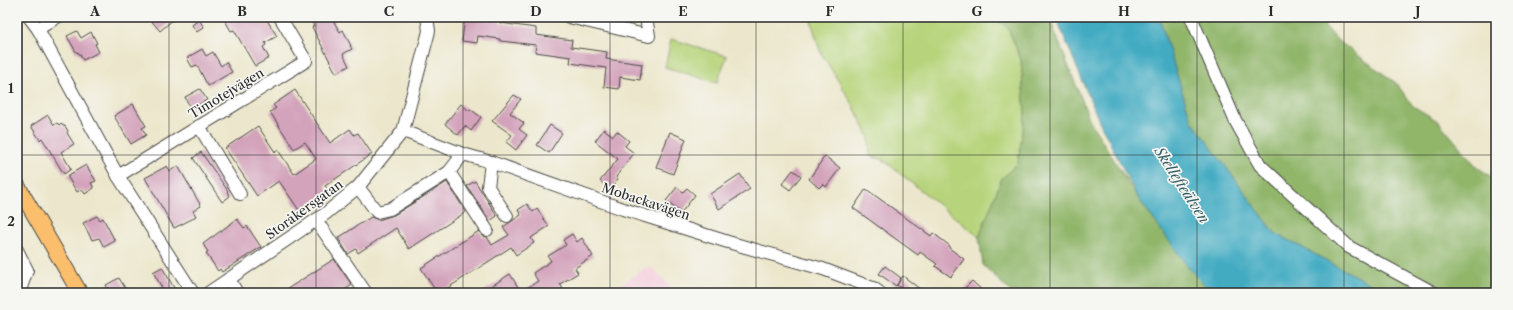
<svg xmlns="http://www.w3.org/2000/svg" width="1513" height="310" font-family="'Libre Caslon Text',serif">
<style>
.built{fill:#f4cfdd}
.green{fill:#b7d47b;stroke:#718053}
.forest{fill:#91b66b;stroke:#5e704b}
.water{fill:#42abc2;stroke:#366b76}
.building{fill:#d3a3bb}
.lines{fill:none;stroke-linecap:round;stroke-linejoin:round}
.minor-casing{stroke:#484743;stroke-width:14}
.major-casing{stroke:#484743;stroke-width:17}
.minor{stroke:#fff;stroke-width:12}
.major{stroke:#fabe6d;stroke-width:15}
.grid{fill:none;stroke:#2b2b2b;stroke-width:1;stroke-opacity:0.55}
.labels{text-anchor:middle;stroke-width:3.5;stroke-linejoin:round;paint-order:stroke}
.street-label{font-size:13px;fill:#2b2b2b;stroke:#f6f6f2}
.water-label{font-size:14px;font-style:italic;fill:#345e67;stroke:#f6f6f2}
.neatline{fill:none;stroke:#2b2b2b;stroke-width:1.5}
.grid-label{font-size:13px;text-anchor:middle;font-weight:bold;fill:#2b2b2b}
</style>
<rect width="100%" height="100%" fill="#f6f6f2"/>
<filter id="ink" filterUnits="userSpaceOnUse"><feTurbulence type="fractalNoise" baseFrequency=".025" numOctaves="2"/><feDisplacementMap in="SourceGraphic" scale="8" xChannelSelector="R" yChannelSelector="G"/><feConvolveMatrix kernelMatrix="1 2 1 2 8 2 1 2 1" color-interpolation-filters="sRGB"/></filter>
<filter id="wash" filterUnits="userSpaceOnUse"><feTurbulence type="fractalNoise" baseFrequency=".012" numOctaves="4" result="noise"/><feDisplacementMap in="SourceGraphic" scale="16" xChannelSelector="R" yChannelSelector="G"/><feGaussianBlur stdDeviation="0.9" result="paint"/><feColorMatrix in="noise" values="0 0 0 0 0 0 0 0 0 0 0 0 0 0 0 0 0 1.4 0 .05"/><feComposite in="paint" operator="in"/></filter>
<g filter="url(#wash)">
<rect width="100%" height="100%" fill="#ece7cc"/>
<path class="built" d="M645,268H653L668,284L672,293H609Z"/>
<g class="green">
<path d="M810,17H995L1008,28L1021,60L1025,114L1018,163L1002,178L979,237L882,159L870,156L869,137L853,105L820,51Z"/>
<path d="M671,39L727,56L717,83L665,67Z"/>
</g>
<g class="forest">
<path d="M994,17H1049L1091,123L1138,198L1191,271L1213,293H1012L983,265L979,237L1002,178L1018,163L1025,114L1021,60L1008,28Z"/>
<path d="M1159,17H1317L1337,40L1396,83L1413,106L1438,121L1477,167L1496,180V293H1387L1275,233L1191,120Z"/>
</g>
<path class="water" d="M1056,17H1159L1191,120L1275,233L1387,293H1213L1191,271L1138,198L1099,121Z"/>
<g id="blocks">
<g class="building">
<path d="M148,17H176L160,31Z"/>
<path d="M223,17H265L277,36L265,43L266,45L263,47L269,58L255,66L234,30L231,31Z"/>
<path d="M309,17H331L340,32L343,30L351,46H350L352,49L343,54L349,66L336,73L312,27L314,26Z"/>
<path d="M465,17H501L500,23L536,28V35L572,40L571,47L607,52L606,59L642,64L640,80L620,77L619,89L604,87L606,68L570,63L571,57L535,52L536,45L500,41V39L478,36L477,43L462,41Z"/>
<path d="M199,20L204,27L197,32L192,25Z"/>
<path d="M77,31L81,38L91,32L97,43L95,44L99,52L83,60L79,53L76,52L67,36Z"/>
<path d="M202,49L206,56L213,52L221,66L226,62L232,72L208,86L197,65L192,67L187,58Z"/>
<path d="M200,89L207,100L191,109L185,97Z"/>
<path d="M295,90L330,143L350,129L354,135L358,133L372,154L325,186L329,192L299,210L279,181L257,196L225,148L258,126L275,152L278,150L294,174L316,159L305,142L294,149L270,112L276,108L273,105Z"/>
<path d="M514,95L521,99L510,113L524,123L519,129L527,135L516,150L506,142L512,135L492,121Z"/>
<path d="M133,104L146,126L142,128L146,135L131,144L114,116Z"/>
<path d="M461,104L469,111L470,109L481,117L471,131L465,126L458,135L445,124Z"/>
<path d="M48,115L54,125L57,123L59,125L61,123L63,126H65L68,131L67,133L74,144L61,152L71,169L64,174L42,138L40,140L31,126Z"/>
<path d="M550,125L562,133L549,153L537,145Z"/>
<path d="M604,129L613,136L617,131L629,141L625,146L634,153L616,177L618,179L610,189L600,181L618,159L595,141Z"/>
<path d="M670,132L686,139L673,174L656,167Z"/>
<path d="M201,152L228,191L227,192L230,196L222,202L193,158Z"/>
<path d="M825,156L840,168L826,187L823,184L819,188L809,179Z"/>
<path d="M86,165L96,181L91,183L94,188L85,194L82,189L77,192L67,176Z"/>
<path d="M167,166L170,171L178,166L201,206L193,211L196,216L194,217V218L174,228L145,178Z"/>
<path d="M793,170L801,176L790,190L782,184Z"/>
<path d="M740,174L750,189L719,209L710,194Z"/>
<path d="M475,181L497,216L490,221L467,186Z"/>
<path d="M447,182L466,212L409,249L396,228L358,253L356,249L348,254L338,238L371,217L378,220L394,215Z"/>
<path d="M677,187L683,192L687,188L695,195L681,213L666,201Z"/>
<path d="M866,189L931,236L933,233L950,246L949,248L964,259L951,277L935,266L937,264L920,252L918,255L853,208Z"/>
<path d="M527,204L533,212L537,209L549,226L531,238L534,243L516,255L511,247L440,293H437L421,268L479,231L483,236L487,237L492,245L509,235L503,227L521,215L518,210Z"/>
<path d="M97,216L100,220L103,218L115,241L104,247L99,238L92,240L83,223Z"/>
<path d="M237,219L244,228L247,226L261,247L222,272L220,269L218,271L206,253L208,252L203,244Z"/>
<path d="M572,234L577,242L582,238L593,256L575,268L578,273L560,284L563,289L557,293H481L510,274L521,292L538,281L533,273L551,261L548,256L566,245L563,240Z"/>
<path d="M334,259L352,285L340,293H281Z"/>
<path d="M885,266L901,278L896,286L879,274Z"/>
<path d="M162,267L177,293H165L153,272Z"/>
<path d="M903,276L925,293H908L897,285Z"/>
<path d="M119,278L128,293H110L106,285Z"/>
<path d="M972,281L985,293H960Z"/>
</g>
</g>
</g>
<g filter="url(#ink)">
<use href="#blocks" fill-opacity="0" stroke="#484743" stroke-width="1"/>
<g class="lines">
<defs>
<g id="minor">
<path d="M29,17L38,29L118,176L193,293"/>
<path d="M569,17L649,36L646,17"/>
<path d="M1191,17L1235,120L1260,165L1349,247L1434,293"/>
<path d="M38,29L57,17"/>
<path d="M199,126L240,194"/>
<path d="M403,131L463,154L491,162L623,209L728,242L823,269L873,288L880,293"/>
<path d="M491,162L488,187L507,216"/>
<path d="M449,172L487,230"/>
<path d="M118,176L306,61L280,17"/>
<path d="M358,187L377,212L390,209L449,172L463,154"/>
<path d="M316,220L366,293"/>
<path d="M17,250L27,270L19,293"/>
<path d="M229,279L237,293"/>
<path d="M208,293L325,214L358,187L403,131L429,31L427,17"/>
</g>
<path id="major" d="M17,185L80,293"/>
</defs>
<use href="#minor" class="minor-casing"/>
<use href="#major" class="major-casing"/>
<use href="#minor" class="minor"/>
<use href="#major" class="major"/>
</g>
</g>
<path class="grid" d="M169,17V293M316,17V293M463,17V293M610,17V293M756,17V293M903,17V293M1050,17V293M1197,17V293M1344,17V293M17,155H1496"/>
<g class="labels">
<g class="street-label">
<text transform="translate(226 93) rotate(-31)" y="5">Timotejvägen</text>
<text transform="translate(646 201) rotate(18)" y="5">Mobackavägen</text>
<text transform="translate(304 209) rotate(-36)" y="5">Storåkersgatan</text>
</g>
<g class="water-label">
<text transform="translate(1182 185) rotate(57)" y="5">Skellefteälven</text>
</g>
</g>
<rect width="1513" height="310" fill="none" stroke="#f6f6f2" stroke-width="44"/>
<rect x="22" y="22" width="1469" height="266" class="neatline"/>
<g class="grid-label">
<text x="95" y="16">A</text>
<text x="242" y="16">B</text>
<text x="389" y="16">C</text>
<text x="536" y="16">D</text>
<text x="683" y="16">E</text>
<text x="830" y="16">F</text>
<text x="977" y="16">G</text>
<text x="1124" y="16">H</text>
<text x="1271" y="16">I</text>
<text x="1418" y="16">J</text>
<text x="11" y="93">1</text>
<text x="11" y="226">2</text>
</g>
</svg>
